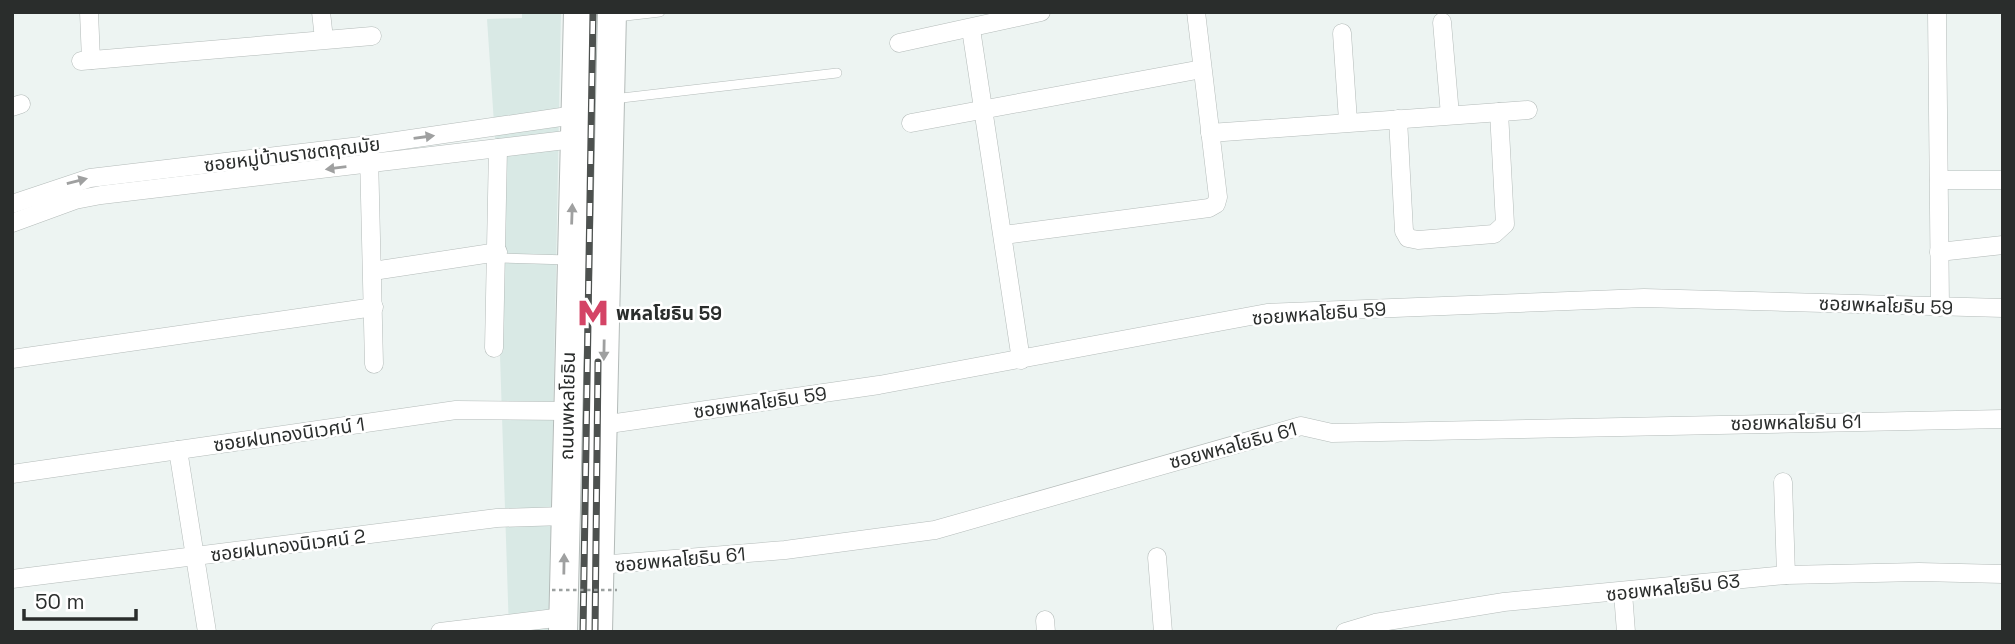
<svg xmlns="http://www.w3.org/2000/svg" width="2015" height="644" font-family="'Space Grotesk','Noto Sans Thai',sans-serif">
<style>
.built{fill:#d9e9e5}
.building{fill:#e39ca5;stroke:#898384;stroke-width:2}
.lines{fill:none;stroke-linecap:round;stroke-linejoin:round}
.service-casing{stroke:#b4bbb9;stroke-width:10}
.minor-casing{stroke:#b4bbb9;stroke-width:19}
.primary-casing{stroke:#b4bbb9;stroke-width:30}
.service{stroke:#fff;stroke-width:9}
.minor{stroke:#fff;stroke-width:18}
.primary{stroke:#fff;stroke-width:28}
.rail-casing{stroke:#4d514f;stroke-width:7}
.rail{stroke:#fff;stroke-width:4.5;stroke-dasharray:13;stroke-linecap:butt}
.path-bridge{stroke:#9ca1a0;stroke-width:2.5;stroke-dasharray:3.5 3.5;stroke-linecap:butt}
.oneway{fill:#9fa0a0}
.labels{text-anchor:middle;stroke-width:5;stroke-linejoin:round;paint-order:stroke}
.street-label{font-size:19px;fill:#2a2d2c;stroke:#fff}
.poi-label{font-size:19px;font-weight:bold;fill:#2a2d2c;stroke:#fff;text-anchor:start}
</style>
<rect width="100%" height="100%" fill="#edf4f2"/>
<path class="built" d="M522,12H561L549,632H509L500,355L488,356V261L503,258L487,19L522,18Z"/>
<path class="building" d="M592,156L585,472H584L591,156Z"/>
<g class="lines">
<defs>
<g id="service">
<path d="M617,17L660,12"/>
<path d="M613,99L837,73"/>
<path d="M498,258L569,260"/>
</g>
<g id="minor">
<path d="M89,12L91,60"/>
<path d="M321,12L324,39"/>
<path d="M1937,12L1940,307"/>
<path d="M1442,22L1450,115"/>
<path d="M971,29L1021,360"/>
<path d="M1342,33L1348,121"/>
<path d="M899,43L1041,12"/>
<path d="M81,61L372,36"/>
<path d="M12,107L21,104"/>
<path d="M1398,119L1404,231L1408,238L1418,240L1494,234L1505,224L1499,112"/>
<path d="M911,123L1202,69"/>
<path d="M1210,133L1528,110"/>
<path d="M369,155L374,364"/>
<path d="M1939,180H2003"/>
<path d="M12,204L90,178L369,145L575,115"/>
<path d="M12,223L75,200L101,195L574,139"/>
<path d="M1004,235L1209,208L1216,204L1218,197L1196,12"/>
<path d="M1939,252L2003,245"/>
<path d="M373,271L498,252"/>
<path d="M494,348L498,148"/>
<path d="M12,359L374,307"/>
<path d="M602,425L879,385L1267,313L1644,298L2003,308"/>
<path d="M178,450L207,632"/>
<path d="M12,474L456,410L566,411"/>
<path d="M1783,482L1786,575"/>
<path d="M1157,557L1163,632"/>
<path d="M599,565L785,550L935,530L1301,426L1332,433L2003,419"/>
<path d="M12,579L497,518L565,516"/>
<path d="M1623,593L1626,632"/>
<path d="M1045,620L1046,632"/>
<path d="M440,632L563,617"/>
<path d="M1345,632L1375,623L1504,602L1786,575L1919,572L2003,574"/>
</g>
<g id="primary">
<path d="M563,632L578,12"/>
<path d="M598,632L612,12"/>
</g>
</defs>
<use href="#service" class="service-casing"/>
<use href="#minor" class="minor-casing"/>
<use href="#primary" class="primary-casing"/>
<use href="#service" class="service"/>
<use href="#minor" class="minor"/>
<use href="#primary" class="primary"/>
<defs>
<g id="rail">
<path d="M583,632L593,12"/>
<path d="M595,632L598,362"/>
</g>
</defs>
<use href="#rail" class="rail-casing"/>
<use href="#rail" class="rail"/>
<path class="path-bridge" d="M552,590H617"/>
</g>
<defs><path id="oneway-solid" d="M-6-.8H1V-3.2L6.5 0L1 3.2V.8H-6Z" transform="scale(1.75)"/></defs>
<g class="oneway">
<use href="#oneway-solid" transform="translate(424 137) rotate(-8)"/>
<use href="#oneway-solid" transform="translate(336 168) rotate(173)"/>
<use href="#oneway-solid" transform="translate(77 181) rotate(-14)"/>
<use href="#oneway-solid" transform="translate(572 214) rotate(-88)"/>
<use href="#oneway-solid" transform="translate(604 350) rotate(91)"/>
<use href="#oneway-solid" transform="translate(564 564) rotate(-89)"/>
</g>
<defs>
<symbol id="metro-bare" viewBox="-9 -9 18 18"><path d="M-5.5 5V-5H-3L0 0L3-5H5.5V5H3V-.5L0 4L-3-.5V5Z" fill="#d44466" stroke="#fff" stroke-width="2.5" paint-order="stroke"/></symbol>
</defs>
<g fill-rule="evenodd">
<use href="#metro-bare" x="571" y="291" width="44" height="44"/>
</g>
<g class="labels">
<g class="street-label">
<text transform="translate(292 154) rotate(-7)" y="7">ซอยหมู่บ้านราชตฤณมัย</text>
<text transform="translate(1886 305) rotate(2)" y="7">ซอยพหลโยธิน 59</text>
<text transform="translate(1319 313) rotate(-4)" y="7">ซอยพหลโยธิน 59</text>
<text transform="translate(760 402) rotate(-8)" y="7">ซอยพหลโยธิน 59</text>
<text transform="translate(567 406) rotate(-89)" y="7">ถนนพหลโยธิน</text>
<text transform="translate(1796 422) rotate(-1)" y="7">ซอยพหลโยธิน 61</text>
<text transform="translate(289 434) rotate(-8)" y="7">ซอยฝนทองนิเวศน์ 1</text>
<text transform="translate(1233 445) rotate(-15)" y="7">ซอยพหลโยธิน 61</text>
<text transform="translate(288 545) rotate(-7)" y="7">ซอยฝนทองนิเวศน์ 2</text>
<text transform="translate(680 559) rotate(-5)" y="7">ซอยพหลโยธิน 61</text>
<text transform="translate(1673 587) rotate(-6)" y="7">ซอยพหลโยธิน 63</text>
</g>
<g class="poi-label">
<text x="616" y="320">พหลโยธิน 59</text>
</g>
</g>
<rect width="2015" height="644" fill="none" stroke="#2a2d2c" stroke-width="28"/>
<path d="M24 609v10h112v-10" fill="none" stroke="#2a2d2c" stroke-width="3.5"/>
<text x="35" y="609" font-size="21" fill="#2a2d2c" stroke="#ffffff" stroke-width="5" paint-order="stroke">50 m</text>
</svg>
